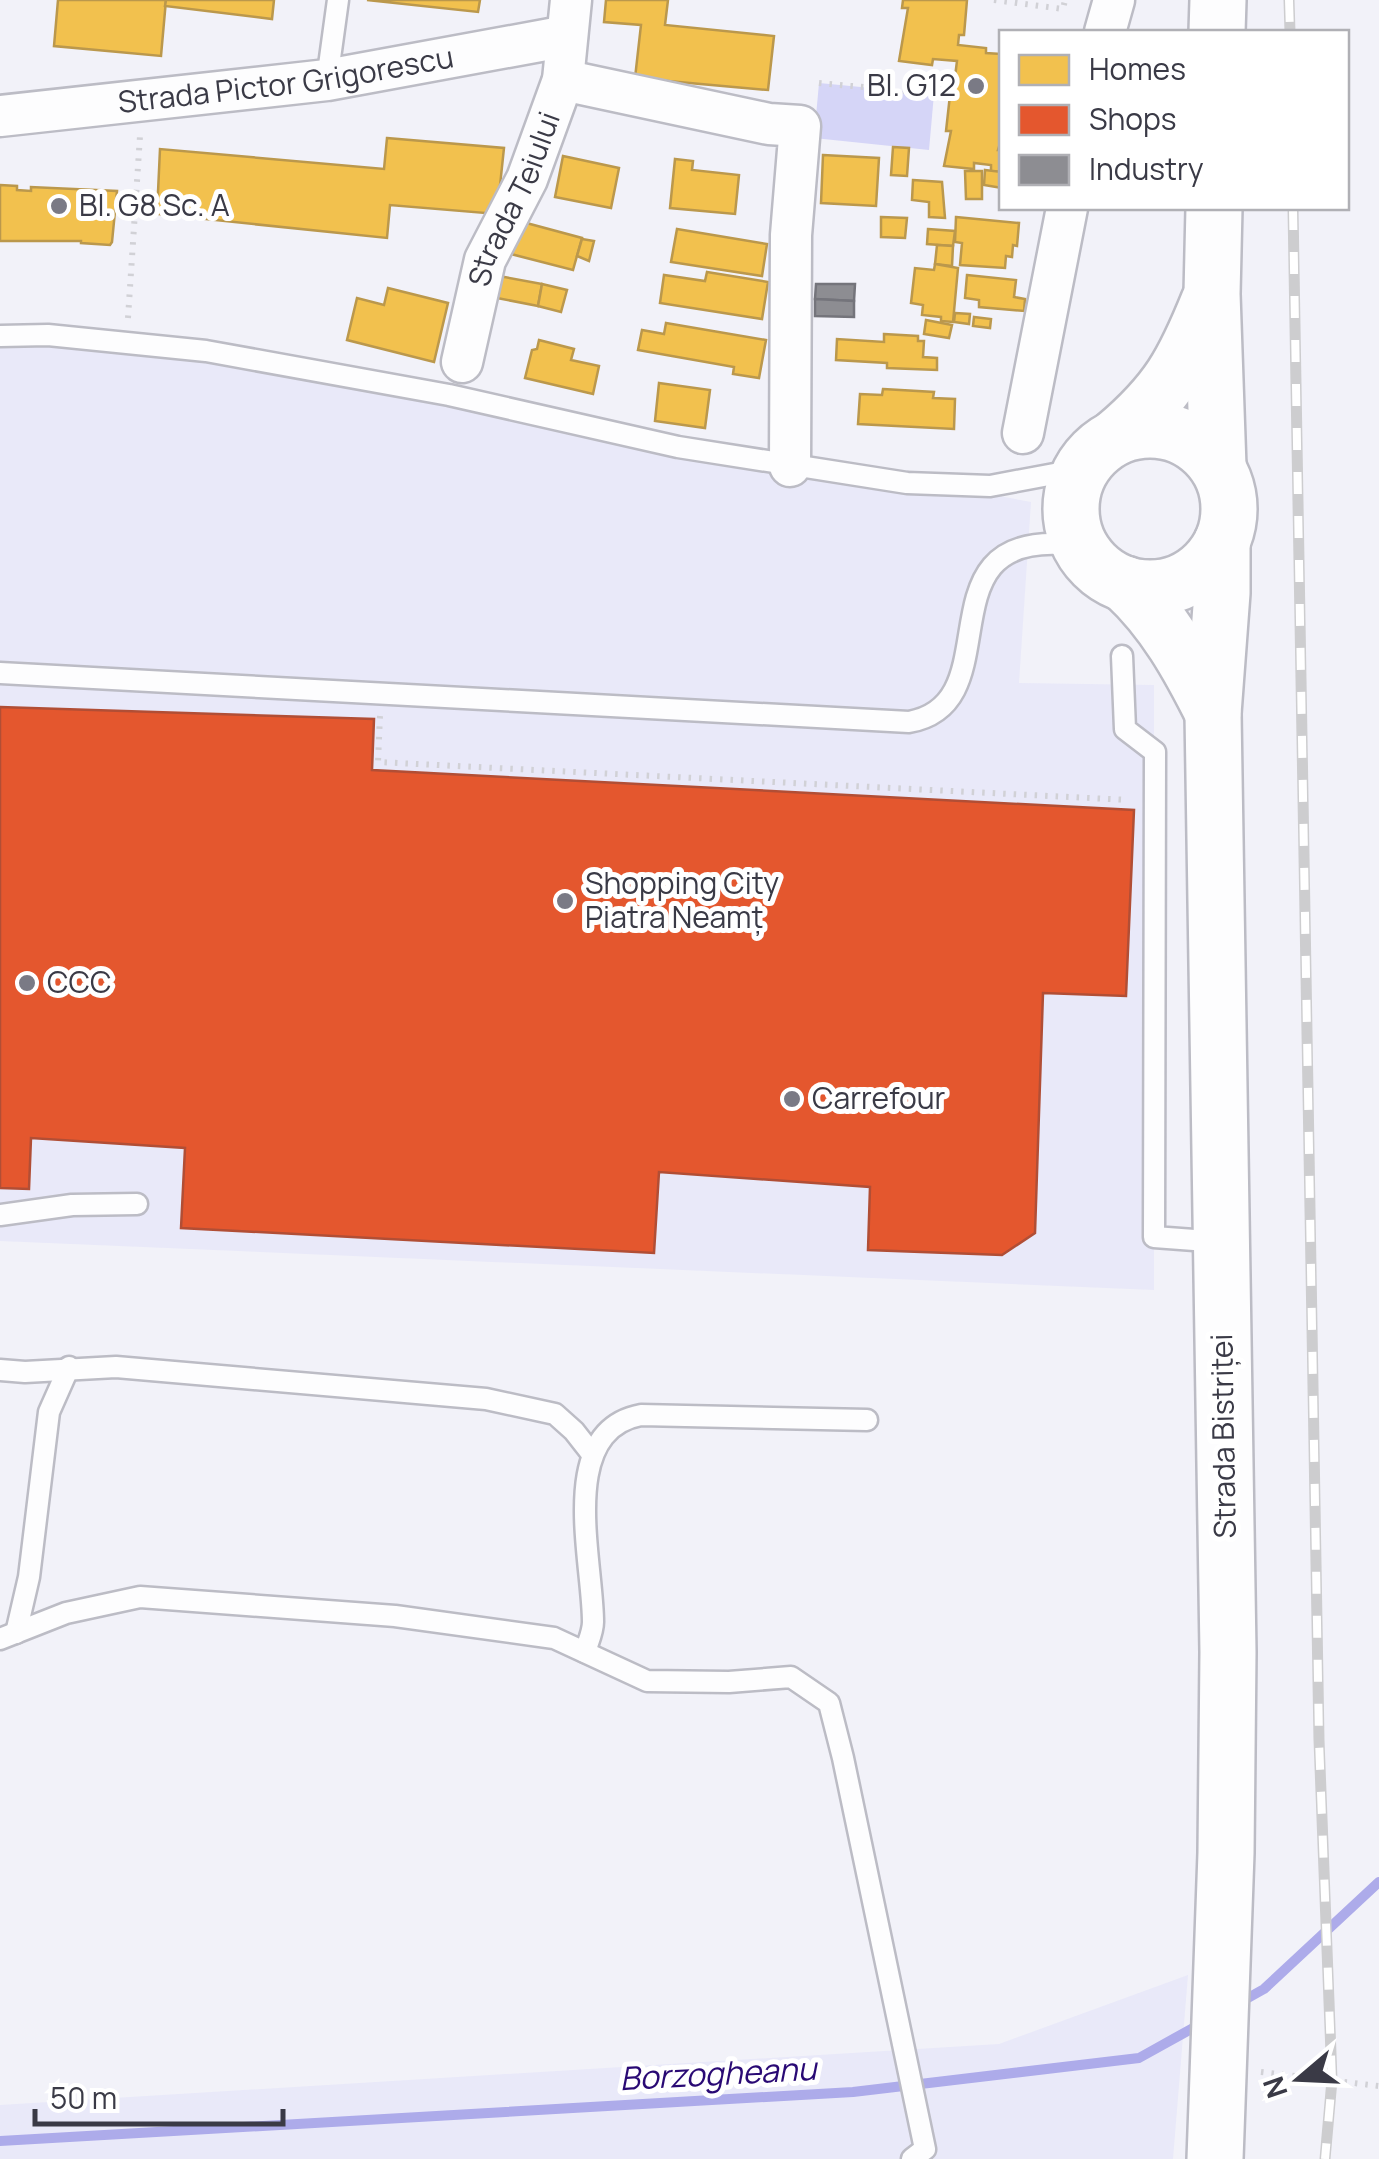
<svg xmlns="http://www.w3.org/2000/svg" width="1379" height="2159" font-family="Manrope,sans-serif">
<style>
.built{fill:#e9e9f9}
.green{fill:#d5d5f7}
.homes{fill:#f2c14e;stroke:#bb984c;stroke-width:2.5}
.shops{fill:#e4572e;stroke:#b14e35;stroke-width:2.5}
.industry{fill:#8d8d92;stroke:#74747b;stroke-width:2.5}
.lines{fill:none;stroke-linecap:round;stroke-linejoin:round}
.stream{stroke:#adabea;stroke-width:10}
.lane-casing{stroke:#bcbcc5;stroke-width:25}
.street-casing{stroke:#bcbcc5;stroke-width:45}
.secondary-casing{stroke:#bcbcc5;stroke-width:60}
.path{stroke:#d1d1d6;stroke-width:6;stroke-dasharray:2.5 8;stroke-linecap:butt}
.lane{stroke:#fdfdfe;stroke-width:20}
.street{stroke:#fdfdfe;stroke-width:40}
.secondary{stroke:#fdfdfe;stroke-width:55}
.rail-casing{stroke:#cdcdcf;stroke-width:11}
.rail{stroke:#fff;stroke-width:8;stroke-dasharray:22;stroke-linecap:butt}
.poi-dot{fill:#7a7a85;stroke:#fff;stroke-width:4}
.labels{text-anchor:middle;stroke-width:10;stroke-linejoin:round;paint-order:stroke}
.street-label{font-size:30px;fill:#3a3a46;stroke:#fff}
.poi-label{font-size:30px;fill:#3a3a46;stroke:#fff;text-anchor:start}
.water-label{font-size:32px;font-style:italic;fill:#290974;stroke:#fff}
</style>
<rect width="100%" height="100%" fill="#f2f2f9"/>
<g class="built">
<path d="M0,332L327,368L1031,502L1019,683L1154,685V1290L0,1241Z"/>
<path d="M1188,1975L1173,2159H0V2105L999,2044Z"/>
</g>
<path class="green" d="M819,83L934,94L929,150L814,138Z"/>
<g class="homes">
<path d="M58,0H166L161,56L54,46Z"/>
<path d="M166,0H274L272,19L165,6Z"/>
<path d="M367,0H480L478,12Z"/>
<path d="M606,0H668L665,25L774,36L768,90L635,78L641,25L604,22Z"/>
<path d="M903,0H967L964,35H959L958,45L986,48V53L1001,54L1002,50V137L998,150H1002V172L991,171V165L974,163V169L944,166L951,131H946L952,77H955L957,61L933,59L932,65L899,61L908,8H902Z"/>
<path d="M387,138L504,148L497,214L390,205L387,238L157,214L160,149L384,169Z"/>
<path d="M893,147L909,148L907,176L891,175Z"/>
<path d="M823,155L879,158L876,206L821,203Z"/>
<path d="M563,156L619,168L611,208L555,197Z"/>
<path d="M675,159L693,161L692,170L739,175L735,214L670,208Z"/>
<path d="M985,170L1002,172V188L984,185Z"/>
<path d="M965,171H982V199H966Z"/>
<path d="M913,180L942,182L945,218L929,217V202L912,200Z"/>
<path d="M0,185L17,186V190L31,191V187L117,191L112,242L110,245L81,243V241H0Z"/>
<path d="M881,217L907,218L905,238L881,237Z"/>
<path d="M956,217L1019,223L1017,246L1013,245L1012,257L1006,256L1005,268L960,265L962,243L955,242Z"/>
<path d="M519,221L582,238L573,270L511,254Z"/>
<path d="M677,229L767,244L762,276L671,262Z"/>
<path d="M928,229L955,231L953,246L927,244Z"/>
<path d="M582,239L594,241L589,261L577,256Z"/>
<path d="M937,245L953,246L952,266L935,264Z"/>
<path d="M935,264L958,268L953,322L941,321V317L922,315L923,305L911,303L915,268L934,270Z"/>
<path d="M707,272L768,282L762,319L660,303L664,275L705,281Z"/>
<path d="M967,275L1016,280L1014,297L1025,299L1024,311L979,307V300L965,298Z"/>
<path d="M499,276L542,284L538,306L492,297Z"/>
<path d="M542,284L567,290L561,312L538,306Z"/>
<path d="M388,288L448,303L434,362L347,340L357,298L384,305Z"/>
<path d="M955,313L970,314L969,324L954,322Z"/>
<path d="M974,317L991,319L990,328L973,326Z"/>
<path d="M926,320L952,325L949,338L924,334Z"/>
<path d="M666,323L766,340L759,378L733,374L734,367L638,350L642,330L664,334Z"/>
<path d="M884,334L918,336V341H924L923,357L937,358V370L887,368V363L836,360L837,339L884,342Z"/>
<path d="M539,340L574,349L571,360L599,366L593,394L525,378L532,350L537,349Z"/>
<path d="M659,383L710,390L705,428L655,421Z"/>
<path d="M883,389L934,392L933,398L955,399L954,429L858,424L860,394L882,395Z"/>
</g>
<path class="shops" d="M0,707L374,719L372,770L1134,810L1126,996L1043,993L1035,1233L1002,1255L868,1250L870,1187L659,1172L654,1253L181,1228L185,1148L31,1138L29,1189L0,1188Z"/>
<g class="industry">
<path d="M816,284H855L854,301L815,299Z"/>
<path d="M815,299L854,301V317L815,316Z"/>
</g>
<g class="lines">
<g class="stream">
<path d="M1239,2003L1264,1989L1379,1882"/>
<path d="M0,2141L853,2092L1139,2058L1202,2023"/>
</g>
<defs>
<g id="lane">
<path d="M327,80L338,0"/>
<path d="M0,336L48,335L206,351L449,395L678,447L907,483L990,486L1081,469"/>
<path d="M1122,656L1125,729L1155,752L1154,1237L1221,1242"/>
<path d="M0,673L909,722C1017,703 912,522 1080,546"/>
<path d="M0,1215L72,1205L137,1204"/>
<path d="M0,1370L25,1372L116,1367L486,1399L555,1414L574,1431L592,1454"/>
<path d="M16,1633L29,1577L49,1412L69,1367"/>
<path d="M0,1639L66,1613L140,1597L395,1616L554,1638L647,1681L729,1682L791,1677L829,1703L843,1758L925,2149L912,2159"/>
<path d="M585,1652C588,1642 593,1632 593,1622C593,1560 556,1431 641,1415L867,1420"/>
</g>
<g id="street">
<path d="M1105,32L1114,0"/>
<path d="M563,80L769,124L800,126L791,235L790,466"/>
<path id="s1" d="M0,116L327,80L567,36"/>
<path id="s2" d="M462,362L485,260L527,179L563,80L571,0"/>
<path d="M1023,433L1067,208"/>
</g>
<g id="secondary">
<path d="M1217,32L1218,0"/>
<path d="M1214,208L1212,294L1218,467"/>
<circle cx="1150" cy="509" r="79"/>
<path d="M1116,437C1168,393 1184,363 1209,301"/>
<path d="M1125,584C1164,620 1189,665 1213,713"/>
<path d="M1215,2159L1226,1853L1228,1652L1213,713L1222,593V542"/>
</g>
</defs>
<use href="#lane" class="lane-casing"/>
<use href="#street" class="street-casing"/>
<use href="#secondary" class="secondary-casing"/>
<g class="path">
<path d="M994,0L1063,9L1065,0"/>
<path d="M819,83L950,95"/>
<path d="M128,318L140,136"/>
<path d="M380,716L378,762L1129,800"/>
<path d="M1261,2072L1379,2086"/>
</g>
<use href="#lane" class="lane"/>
<use href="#street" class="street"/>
<use href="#secondary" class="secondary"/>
<defs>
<g id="rail">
<path d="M1289,0L1290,32"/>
<path d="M1293,208L1319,1740L1332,2080L1325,2159"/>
</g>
</defs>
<use href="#rail" class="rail-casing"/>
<use href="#rail" class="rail"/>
</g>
<g class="poi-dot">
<circle cx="976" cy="86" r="10"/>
<circle cx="59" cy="206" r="10"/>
<circle cx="565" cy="901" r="10"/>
<circle cx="27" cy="983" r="10"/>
<circle cx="792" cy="1099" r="10"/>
</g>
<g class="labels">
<g class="street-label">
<text dy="10" stroke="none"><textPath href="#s1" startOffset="288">Strada Pictor Grigorescu</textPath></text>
<text dy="10" stroke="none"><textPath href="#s2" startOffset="172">Strada Teiului</textPath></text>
<text transform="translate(1224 1436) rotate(-91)" y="10">Strada Bistriței</text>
</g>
<g class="poi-label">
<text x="956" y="96" text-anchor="end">Bl. G12</text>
<text x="79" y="216">Bl. G8 Sc. A</text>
<text x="585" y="894">Shopping City<tspan x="585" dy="34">Piatra Neamț</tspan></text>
<text x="47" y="993">CCC</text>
<text x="812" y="1109">Carrefour</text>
</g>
<g class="water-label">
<text transform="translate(718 2074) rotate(-3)" y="11">Borzogheanu</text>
</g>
</g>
<rect x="999" y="30" width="350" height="180" fill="#ffffff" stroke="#b0b0b5" stroke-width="2.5"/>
<rect x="1019" y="55" width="50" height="30" fill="#f2c14e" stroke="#b0b0b5" stroke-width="2.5"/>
<text x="1089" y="80" font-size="30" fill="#3a3a46">Homes</text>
<rect x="1019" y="105" width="50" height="30" fill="#e4572e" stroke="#b0b0b5" stroke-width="2.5"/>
<text x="1089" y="130" font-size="30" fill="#3a3a46">Shops</text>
<rect x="1019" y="155" width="50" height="30" fill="#8d8d92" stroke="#b0b0b5" stroke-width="2.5"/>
<text x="1089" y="180" font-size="30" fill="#3a3a46">Industry</text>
<g transform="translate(1299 2079) rotate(251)" stroke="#ffffff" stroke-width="8" paint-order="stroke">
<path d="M0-8L18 38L0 25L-18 38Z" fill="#3a3a46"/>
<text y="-15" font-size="28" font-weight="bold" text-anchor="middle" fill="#3a3a46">N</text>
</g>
<path d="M35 2109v15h248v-15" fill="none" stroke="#3a3a46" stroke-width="5"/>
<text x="50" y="2109" font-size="30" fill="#3a3a46" stroke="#ffffff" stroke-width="8" paint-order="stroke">50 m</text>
</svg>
